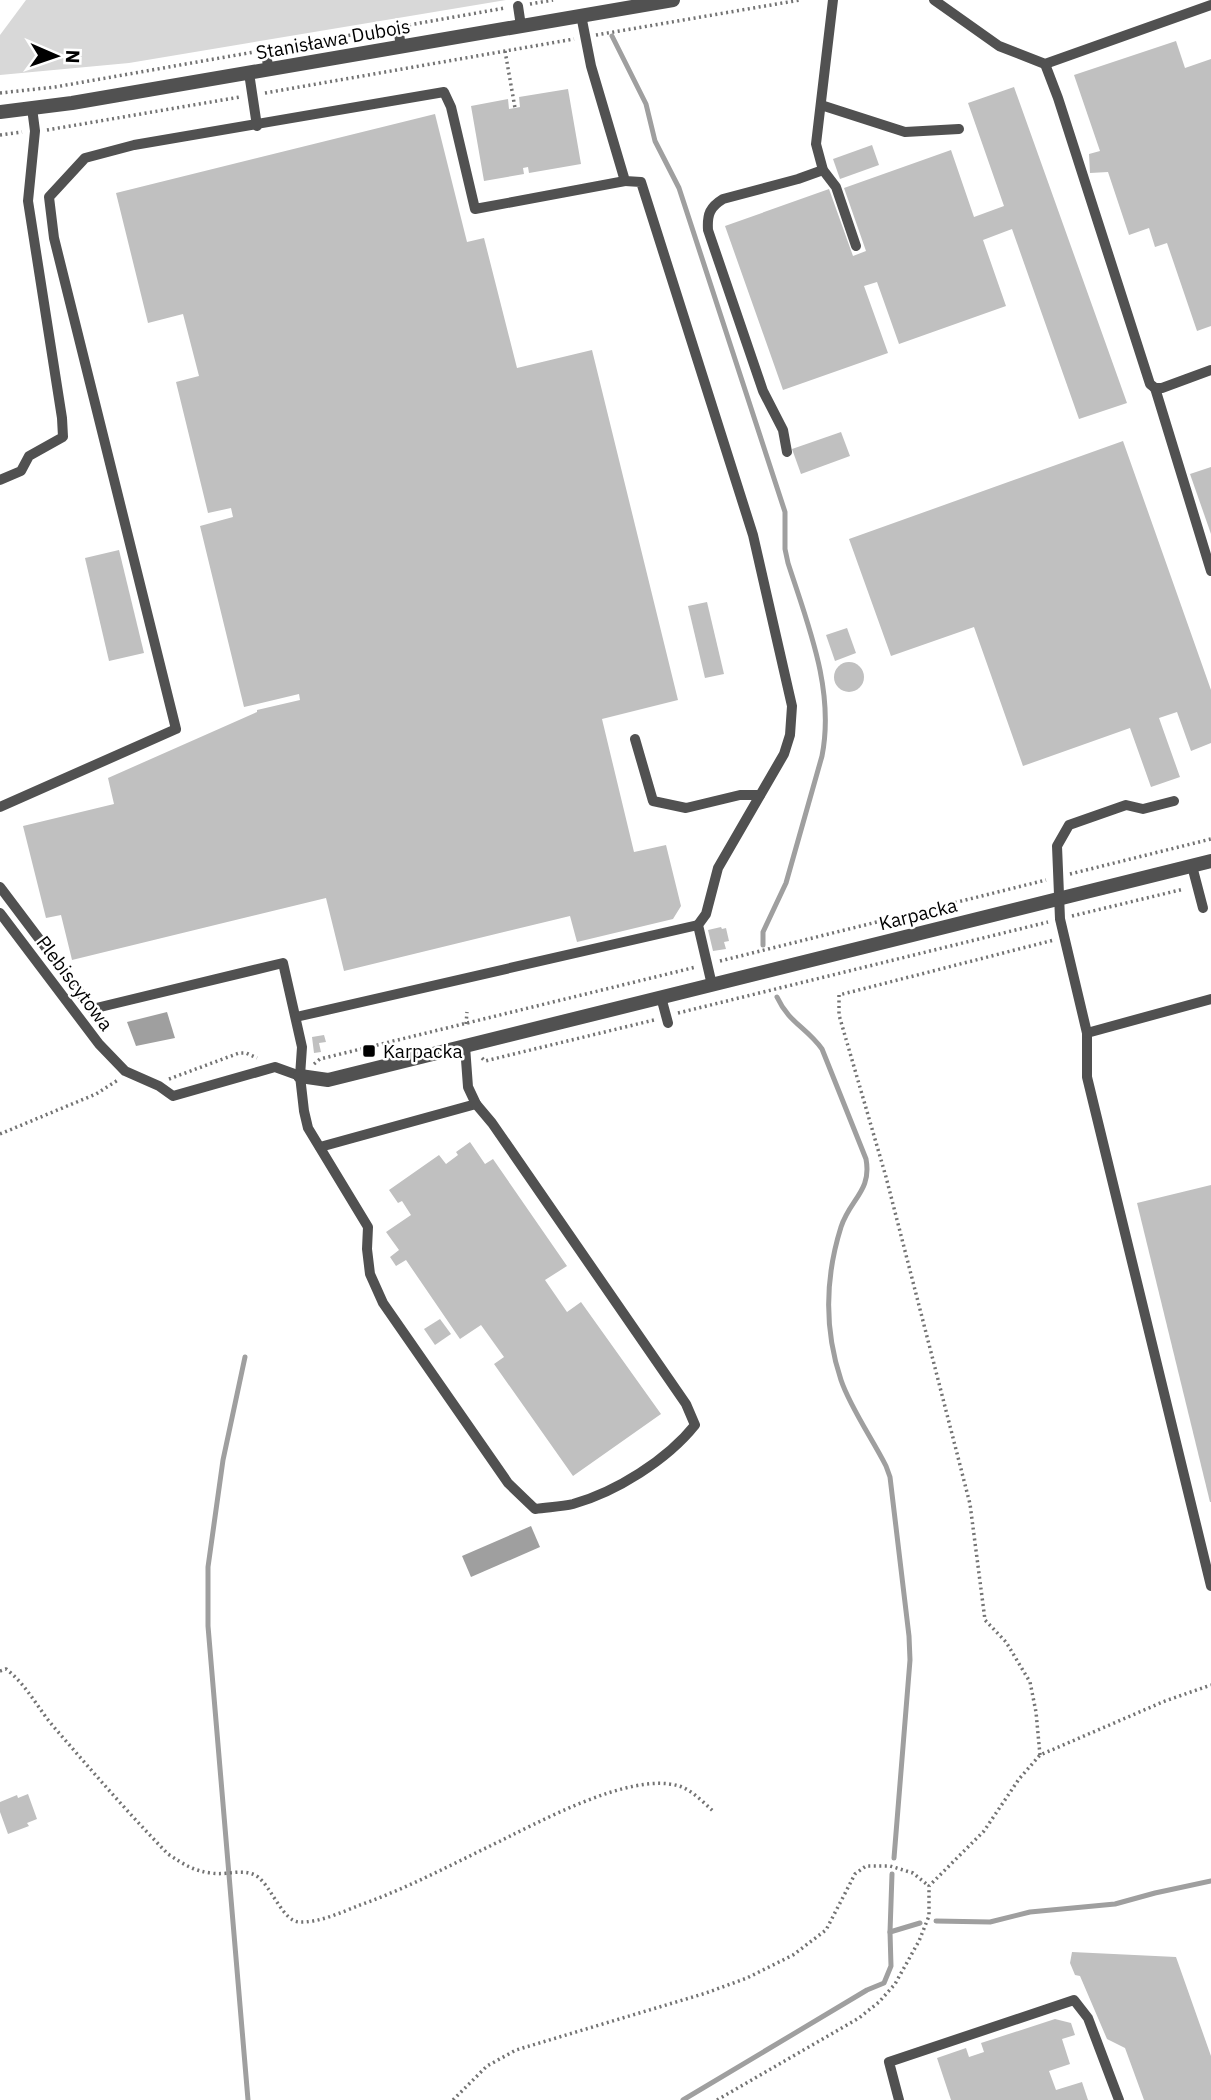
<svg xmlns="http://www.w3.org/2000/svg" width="1211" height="2100" font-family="'IBM Plex Sans',sans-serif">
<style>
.green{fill:#d8d8d8}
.water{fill:#9f9f9f}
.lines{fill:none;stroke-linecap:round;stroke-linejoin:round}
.stream{stroke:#9f9f9f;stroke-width:5}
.building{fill:#c0c0c0}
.path{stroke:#737373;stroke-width:3.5;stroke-dasharray:2 3.5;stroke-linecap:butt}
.service{stroke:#515151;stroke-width:10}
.minor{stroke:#515151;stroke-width:14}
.poi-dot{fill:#000;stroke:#fff;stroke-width:2.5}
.labels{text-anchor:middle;stroke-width:5;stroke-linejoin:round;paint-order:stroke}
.street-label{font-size:19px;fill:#000;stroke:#fff}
.poi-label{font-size:19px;fill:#000;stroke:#fff;text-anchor:start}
</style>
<rect width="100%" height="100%" fill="#fff"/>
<path class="green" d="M26,0H506L129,63L0,75V35Z"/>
<g class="water">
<path d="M167,1012L175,1038L136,1046L127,1022Z"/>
<path d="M531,1526L540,1547L471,1577L462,1556Z"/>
</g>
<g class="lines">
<g class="stream">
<path d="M612,36L646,104L655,141L679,188L785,512V549L788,563C808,625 835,690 822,756L786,883L763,932V945"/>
<path d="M777,997C789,1023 806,1027 822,1049L866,1159C872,1191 850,1199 841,1227C825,1278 824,1329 841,1380C850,1407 873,1440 886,1466L890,1477L909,1636L910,1660L894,1858"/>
<path d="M245,1357L223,1460L208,1567V1626L248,2100"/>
<path d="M936,1921L990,1922L1030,1912L1115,1904L1155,1893L1211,1881"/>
<path d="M890,1932L892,1874"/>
<path d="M683,2100L867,1990L884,1983L891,1966L890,1932L920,1923"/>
</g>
</g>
<g class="building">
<path d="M1176,41L1185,68L1211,59V326L1197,331L1167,243L1155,247L1149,228L1129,235L1108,172L1090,173L1089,154L1100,151L1074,75Z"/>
<path d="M1014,87L1127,403L1079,419L1012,229L983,240L1006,306L899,344L877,282L864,286L888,353L783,390L725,226L829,189L853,256L866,251L844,188L951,150L974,217L1004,206L968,103Z"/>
<path d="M568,89L581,164L529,173L528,167L523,168L524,174L484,181L471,106L508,99L509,109L515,108L520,107L519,97Z"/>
<path d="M435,114L467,242L484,238L517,368L592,350L678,700L602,719L634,852L666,845L681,906L673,919L577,942L570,916L344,971L326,898L72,960L61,915L46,918L23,826L114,804L108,778L257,712V710L300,700L299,694L244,707L200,526L233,517L231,508L208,513L176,382L199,376L183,314L148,323L116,193Z"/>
<path d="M872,145L879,165L840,179L833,159Z"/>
<path d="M841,432L850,456L801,474L792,449Z"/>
<path d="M1123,441L1211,690V743L1191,751L1177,712L1159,718L1180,777L1151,787L1130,728L1023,766L974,627L891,656L849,539Z"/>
<path d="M1211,467V534L1190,474Z"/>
<path d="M119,550L144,653L109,661L85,558Z"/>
<path d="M707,602L724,674L705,678L688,606Z"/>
<path d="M847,628L856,653L835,661L826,635Z"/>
<circle cx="849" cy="677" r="15"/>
<path d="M721,927L722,929L726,928L729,941L724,942L726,949L713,951L708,930Z"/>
<path d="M324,1035L326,1042L319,1043L321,1052L314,1053L312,1037Z"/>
<path d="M470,1142L485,1164L493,1159L567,1266L545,1280L567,1312L581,1302L661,1414L573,1476L494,1364L504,1357L481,1325L460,1339L406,1260L396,1266L390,1257L399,1250L386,1232L411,1215L402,1201L398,1203L389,1190L439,1155L446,1164L458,1155L456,1152Z"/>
<path d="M1211,1185V1502H1210L1137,1203Z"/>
<path d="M440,1319L451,1334L435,1345L424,1329Z"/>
<path d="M28,1794L37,1819L27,1823L29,1826L8,1834L0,1812V1802L17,1795L18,1798Z"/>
<path d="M1072,1952L1176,1957L1211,2056V2100H1144L1125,2048L1107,2039L1080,1976L1075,1975L1070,1963Z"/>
<path d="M1055,2019L1071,2023L1075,2035L1062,2039L1070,2064L1049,2071L1056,2090L1082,2082L1088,2100H951L937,2058L966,2048L969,2057L984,2052L981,2043Z"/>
</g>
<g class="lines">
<g class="path">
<path d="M530,4L553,0"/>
<path d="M409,25L505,8"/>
<path d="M596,35L800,0"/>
<path d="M278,48L385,29"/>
<path d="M505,51L515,108"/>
<path d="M0,93L55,87L254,52"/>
<path d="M265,93L574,39"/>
<path d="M47,130L240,97"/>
<path d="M0,135L22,132"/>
<path d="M1070,874L1211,839"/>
<path d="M1072,916L1184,889"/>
<path d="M720,961L1046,880"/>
<path d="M678,1013L1048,922"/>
<path d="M466,1024L467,1012"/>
<path d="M482,1058L485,1061L654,1020"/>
<path d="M314,1064L320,1059L696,967"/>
<path d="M169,1079L239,1053H246L257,1058"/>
<path d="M0,1134L96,1094L118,1080"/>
<path d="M0,1671L6,1669C26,1684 37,1707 53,1726C91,1770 129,1814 168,1854C183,1864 194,1871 211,1873C227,1876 244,1867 258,1877C272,1888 283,1921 299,1922C319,1923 342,1912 360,1905C405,1889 447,1867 490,1846C536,1824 629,1771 679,1786C692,1790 703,1802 713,1811"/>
<path d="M1040,1755L1036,1712L1030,1682L1006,1642L985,1620L970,1504L886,1177L839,1015V995L1054,940"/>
<path d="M453,2100L487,2066L516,2050L706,1993L747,1978L793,1955L826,1930L855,1874L866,1866H890L913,1873L929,1886"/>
<path d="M717,2100L859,2018L879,2002L895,1984L919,1941L929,1916V1886L984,1831L1019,1779L1040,1755L1165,1701L1211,1685"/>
</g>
<g class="service">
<path d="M833,0L816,144L823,170L836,187L856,246"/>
<path d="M934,0L999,46L1045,64L1211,5"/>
<path d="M518,6L521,26"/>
<path d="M581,15L591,66L625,181L641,182L753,535L792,706L790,735L784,754L718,868L706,914L698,925L712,985"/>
<path d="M398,27L401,47"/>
<path d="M265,50L269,70"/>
<path d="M1045,64L1058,98L1150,384L1155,388H1162L1211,370"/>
<path d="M249,73L257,126"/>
<path d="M821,105L905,132L959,129"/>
<path d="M1155,388L1211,571"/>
<path d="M787,452L783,430L763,391L708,230C707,214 710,207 723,199L798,179L823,170"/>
<path d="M0,480L21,471L29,456L63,437L62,418L28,201L35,131L32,108"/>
<path d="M635,739L653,801L686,808L740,795H760"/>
<path d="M1174,801L1143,809L1126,805L1069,825L1057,846L1060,919L1087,1033V1077L1211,1586"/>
<path d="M0,807L176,729L54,238L49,197L85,158L134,145L444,92L451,107L475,209L625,181"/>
<path d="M1192,866L1203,908"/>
<path d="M0,887L92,1009L283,963L302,1047L300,1076L304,1111L308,1128L368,1227L367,1249L370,1274L383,1303L508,1483L535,1509C547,1507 561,1507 573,1504C616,1492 667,1460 695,1425L686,1404L492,1123L476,1104"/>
<path d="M0,913L99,1044L125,1071L159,1086L173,1096L275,1067L300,1076"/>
<path d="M661,997L668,1023"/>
<path d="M296,1017L698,925"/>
<path d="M1087,1033L1211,999"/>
<path d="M320,1147L476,1104L468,1087L465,1046"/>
<path d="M899,2100L889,2062L1074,2000L1088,2018L1119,2100"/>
</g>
<g class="minor">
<path d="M0,112L72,103L673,0"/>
<path d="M300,1076L328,1080L1211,861"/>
</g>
</g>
<rect class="poi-dot" x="362" y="1044" width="14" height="14" rx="3.5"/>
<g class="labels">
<g class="street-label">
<text transform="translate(333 39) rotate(-10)" y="7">Stanisława Dubois</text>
<text transform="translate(918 914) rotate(-14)" y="7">Karpacka</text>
<text transform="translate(75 983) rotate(53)" y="7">Plebiscytowa</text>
</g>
<g class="poi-label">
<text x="383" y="1058">Karpacka</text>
</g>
</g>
<g transform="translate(56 56) rotate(92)" stroke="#ffffff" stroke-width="5" paint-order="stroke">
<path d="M0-5L12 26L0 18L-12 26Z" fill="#000000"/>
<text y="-10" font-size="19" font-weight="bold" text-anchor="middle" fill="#000000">N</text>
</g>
</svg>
